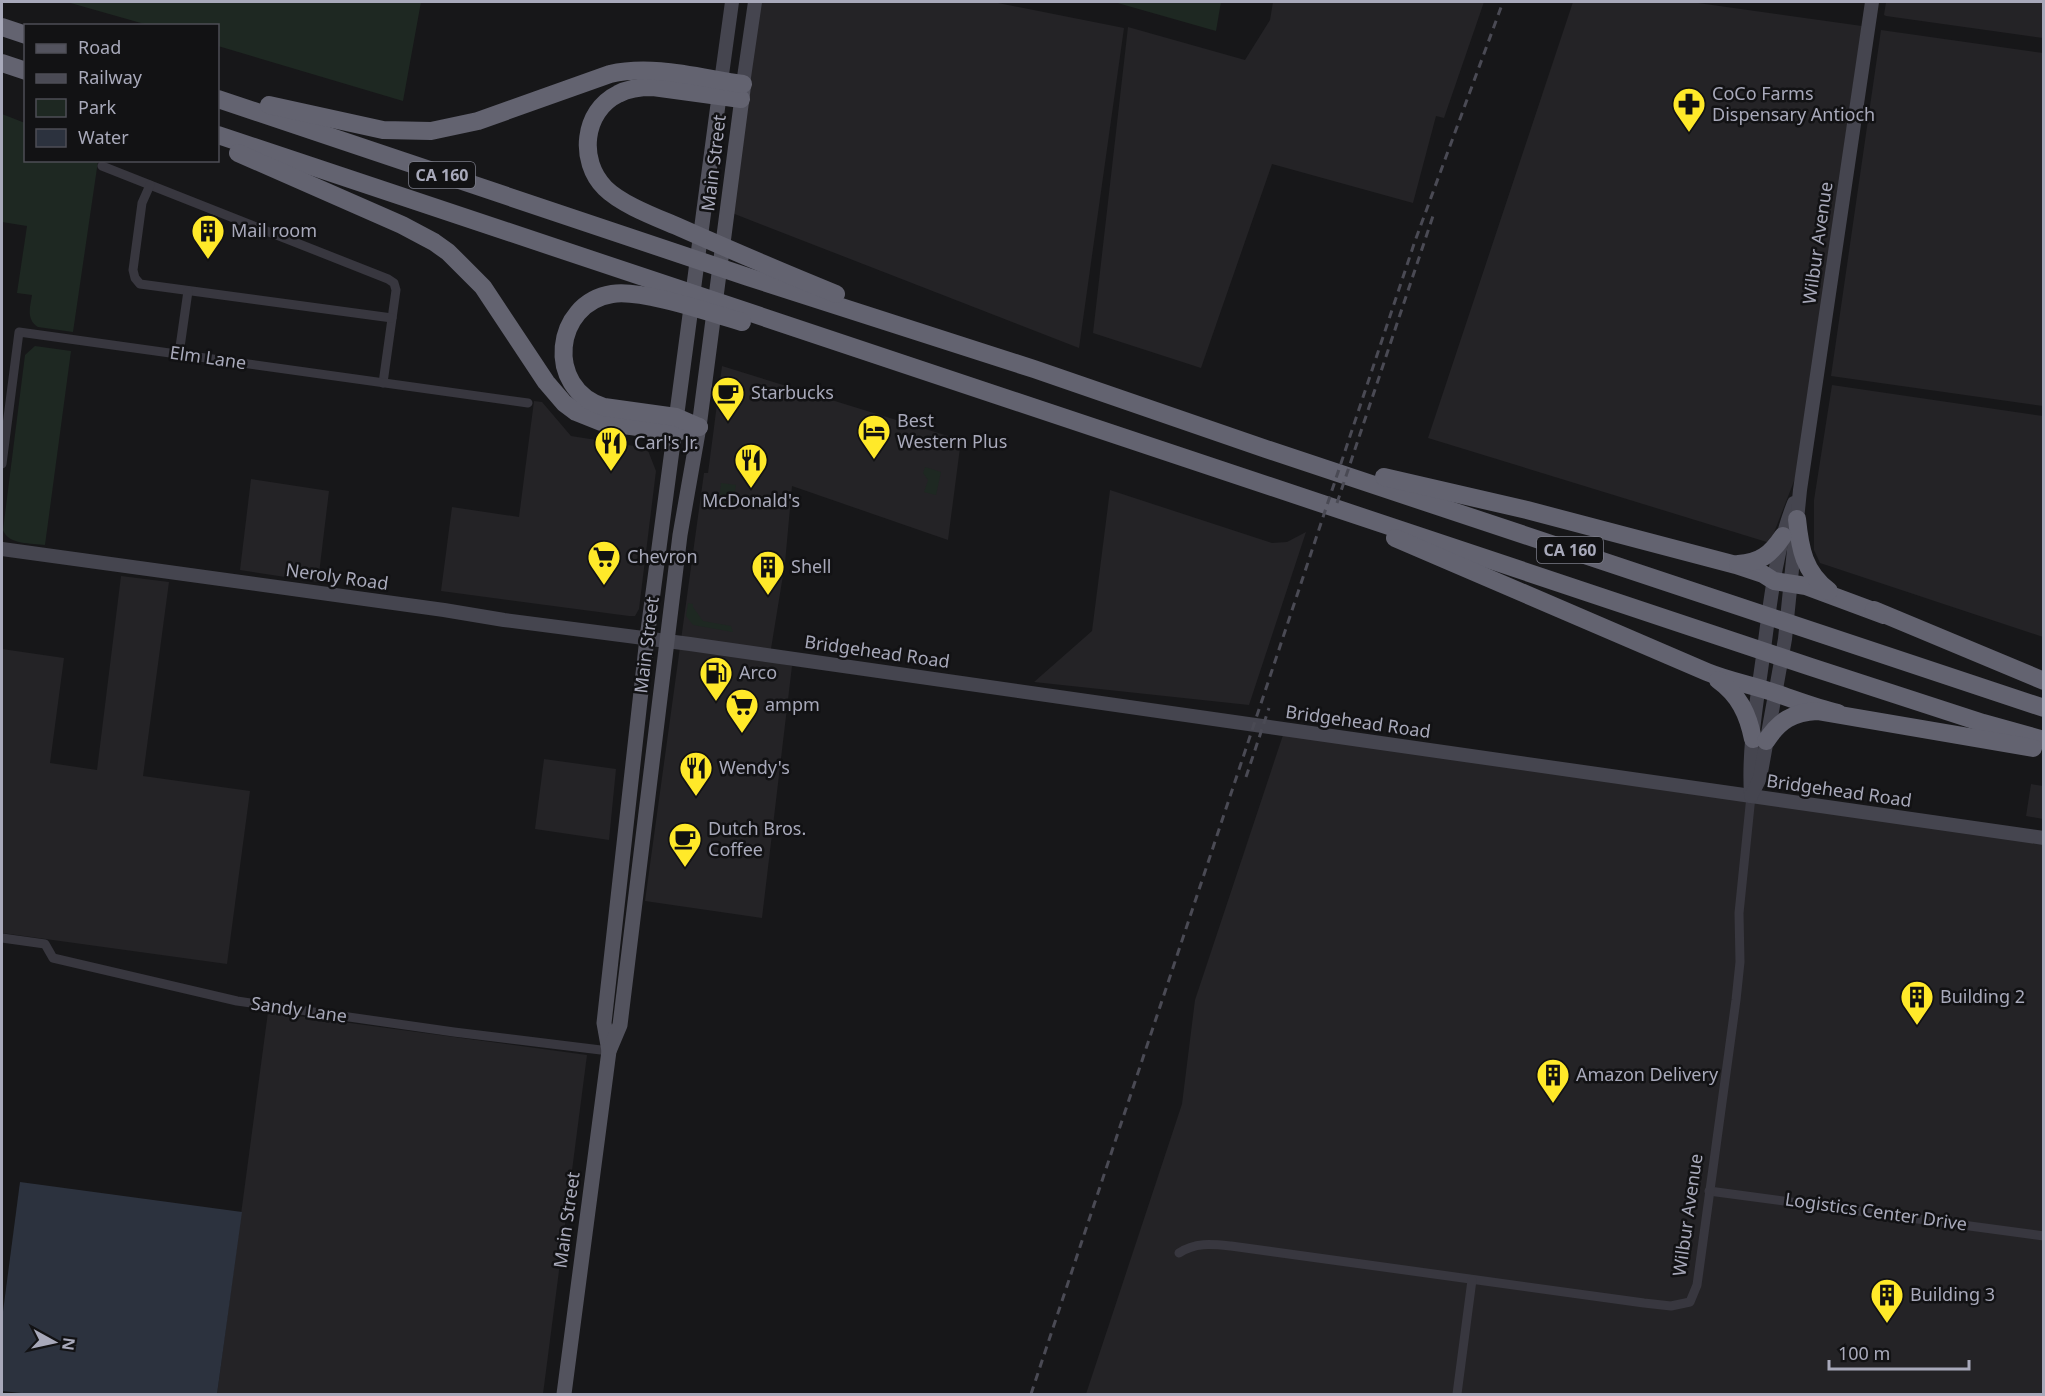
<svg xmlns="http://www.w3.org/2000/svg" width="2045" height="1396" font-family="'Noto Sans',sans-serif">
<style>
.built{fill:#242326}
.green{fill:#1e2822}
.water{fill:#2c323e}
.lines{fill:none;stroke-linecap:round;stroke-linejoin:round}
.street{stroke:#38373f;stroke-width:9}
.secondary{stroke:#45454f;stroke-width:14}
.primary{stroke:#53535e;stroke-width:15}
.highway{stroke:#636370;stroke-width:18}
.rail{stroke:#4a4a54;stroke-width:3;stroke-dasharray:8 6;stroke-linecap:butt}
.labels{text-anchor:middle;stroke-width:5;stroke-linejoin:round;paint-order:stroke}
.shield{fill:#121214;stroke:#7b7c88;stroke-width:1.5}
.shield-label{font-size:16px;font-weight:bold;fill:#a8a9ba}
.poi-label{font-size:18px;fill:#a8a9ba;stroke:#121214;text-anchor:start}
.street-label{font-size:18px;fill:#a8a9ba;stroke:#121214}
</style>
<rect width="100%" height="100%" fill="#171719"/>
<g class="built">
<path d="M759,2H993L1124,28L1079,348L732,213Z"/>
<path d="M1273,2H1484L1444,118L1436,116L1413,203L1272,164L1201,368L1093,333L1128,27L1245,60L1270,20Z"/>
<path d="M1573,2H1691L1862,26L1796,476L1770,543L1428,438Z"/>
<path d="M1886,2H2043V38L1886,16L1884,15Z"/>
<path d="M1881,30L2043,53V406L1831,376Z"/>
<path d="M722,366L961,440L948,540L792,486L785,563L769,661L792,666L762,918L645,901L704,473H708Z"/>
<path d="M1832,385L2043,416V637L1820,563L1814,550V500Z"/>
<path d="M534,401L542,402L571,436L647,448L656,471L639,609L635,616H629L441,591L452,507L519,517Z"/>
<path d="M251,479L329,491L318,582L240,570Z"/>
<path d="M1110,490L1272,543L1287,542L1306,532L1249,705L1034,682L1092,631Z"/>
<path d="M121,576L169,582L143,776L250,791L227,964L2,933V649L64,658L50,763L97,770Z"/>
<path d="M1283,735L2043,844V1394H1086L1182,1104L1195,1000Z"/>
<path d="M544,759L616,769L609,840L535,829Z"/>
<path d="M2031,784L2043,786V819L2026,816Z"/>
<path d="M268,1012L587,1055L543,1394H217Z"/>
</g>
<g class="green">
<path d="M67,2H421L403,101L218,46V26L148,25Z"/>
<path d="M1114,2H1221L1216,31Z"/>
<path d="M2,114L25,123L26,160L98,161L73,332L38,327C26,320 30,307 32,295L17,293L27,226L2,222Z"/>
<path d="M35,346L71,351L45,545C32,543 8,545 3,530L25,355Z"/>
<path d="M925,467L941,472L936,495L924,492L928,480L923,473Z"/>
<path d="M721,483L736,485L733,505L719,503Z"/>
<path d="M688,603L693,604V607L703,621L731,626L733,632L693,625L686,616Z"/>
</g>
<path class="water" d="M20,1182L242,1212L217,1394H30L2,1391V1319Z"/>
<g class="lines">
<g class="street">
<path d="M102,166L388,279L394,283L396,290L383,383"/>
<path d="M150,185L142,203L133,270L135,278L140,284L392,318"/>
<path d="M179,354L188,291"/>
<path d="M2,464L19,332L528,403"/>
<path d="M2,938L45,944L53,958L237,1001L454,1032L609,1051"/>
<path d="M1709,1191L2044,1236"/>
<path d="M1179,1253C1195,1242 1212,1244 1231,1246L1644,1303L1671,1306L1690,1302L1697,1285L1736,1000L1740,962L1739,913L1751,796"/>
<path d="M1457,1394L1472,1280"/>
</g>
<g class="secondary">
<path d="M743,84L755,2"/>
<path d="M720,89L732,2"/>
<path d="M2,549L444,610L504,620L690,644L2044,838"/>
<path d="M1751,794C1748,749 1757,701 1763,656C1770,605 1775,551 1794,503"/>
<path d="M1751,796L1760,778L1785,639L1800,490L1872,2"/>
</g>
<g class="primary">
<path d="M609,1051L604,1023L647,638L719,97"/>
<path d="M564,1394L609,1051L620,1025L680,535L699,427L743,90"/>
</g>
<g class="highway">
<path d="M2,27L26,35"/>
<path d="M2,63L26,71"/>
<path d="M218,99L748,277L1034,369L1266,449L2044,708"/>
<path d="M741,99L653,87C640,87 629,88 618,94C583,111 578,161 605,188C622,205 658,218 681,228C733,251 784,273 836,294"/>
<path d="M269,105L383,130L431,131L478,121L610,74C653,64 700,78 743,84"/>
<path d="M218,135L1811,667L1983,723L2044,740"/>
<path d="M238,153L402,225L434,242L448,252L483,287L546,382L564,403L576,412L601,422L675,432L699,427"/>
<path d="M699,427L676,417L604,407C544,388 554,303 612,294C642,289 711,313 742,322"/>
<path d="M1384,477L1527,510L1736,565L1763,574L1774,581L1806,586L1884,615"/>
<path d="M1797,519C1800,549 1804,572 1829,591"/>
<path d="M1395,538L1707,672C1729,681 1752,685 1775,693C1796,700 1816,708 1838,713"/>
<path d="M1738,564C1760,563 1771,554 1783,536"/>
<path d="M1874,610L2044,681"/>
<path d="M1718,680C1739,695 1748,714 1753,739"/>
<path d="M1766,741C1779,721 1793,712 1817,711L2033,748"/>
</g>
<g class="rail">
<path d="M1337,503L1434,213"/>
<path d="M1246,777L1269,708"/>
<path d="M1031,1394L1415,241L1503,2"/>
</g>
</g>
<defs>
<symbol id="pharmacy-pin" viewBox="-11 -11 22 30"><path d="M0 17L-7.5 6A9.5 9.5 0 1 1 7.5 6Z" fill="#ffe929" stroke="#121214"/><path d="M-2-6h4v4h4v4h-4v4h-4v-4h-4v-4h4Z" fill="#111"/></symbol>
<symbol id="building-pin" viewBox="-11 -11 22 30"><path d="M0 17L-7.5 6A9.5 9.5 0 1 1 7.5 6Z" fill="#ffe929" stroke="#121214"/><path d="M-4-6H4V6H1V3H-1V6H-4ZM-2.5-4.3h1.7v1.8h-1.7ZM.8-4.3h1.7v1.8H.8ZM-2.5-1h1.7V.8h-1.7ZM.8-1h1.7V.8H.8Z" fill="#111"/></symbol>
<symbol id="cafe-pin" viewBox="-11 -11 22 30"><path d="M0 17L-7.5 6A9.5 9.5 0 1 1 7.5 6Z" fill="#ffe929" stroke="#121214"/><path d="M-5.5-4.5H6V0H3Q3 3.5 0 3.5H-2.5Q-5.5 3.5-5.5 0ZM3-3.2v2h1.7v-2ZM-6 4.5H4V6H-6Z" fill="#111"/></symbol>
<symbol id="hotel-pin" viewBox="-11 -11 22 30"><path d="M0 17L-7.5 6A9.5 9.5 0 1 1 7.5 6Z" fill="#ffe929" stroke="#121214"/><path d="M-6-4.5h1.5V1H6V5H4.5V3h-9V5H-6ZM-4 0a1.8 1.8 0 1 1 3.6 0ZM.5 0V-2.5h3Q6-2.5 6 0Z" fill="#111"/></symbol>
<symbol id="restaurant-pin" viewBox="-11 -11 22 30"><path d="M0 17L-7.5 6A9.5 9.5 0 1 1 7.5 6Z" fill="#ffe929" stroke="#121214"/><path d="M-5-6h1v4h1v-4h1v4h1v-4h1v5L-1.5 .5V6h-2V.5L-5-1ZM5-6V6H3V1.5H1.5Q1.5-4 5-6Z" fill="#111"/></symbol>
<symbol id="supermarket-pin" viewBox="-11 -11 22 30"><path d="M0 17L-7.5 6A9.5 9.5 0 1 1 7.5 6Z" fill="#ffe929" stroke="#121214"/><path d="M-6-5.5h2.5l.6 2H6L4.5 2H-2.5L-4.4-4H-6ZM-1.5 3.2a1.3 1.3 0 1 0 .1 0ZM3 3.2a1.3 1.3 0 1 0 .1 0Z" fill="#111"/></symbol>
<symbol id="fuel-pin" viewBox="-11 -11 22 30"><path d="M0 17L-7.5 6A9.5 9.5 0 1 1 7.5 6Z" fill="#ffe929" stroke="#121214"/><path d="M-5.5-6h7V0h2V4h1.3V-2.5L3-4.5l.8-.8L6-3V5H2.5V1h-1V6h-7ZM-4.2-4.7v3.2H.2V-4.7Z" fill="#111"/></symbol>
</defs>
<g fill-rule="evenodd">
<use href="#pharmacy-pin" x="1670" y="85" width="38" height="52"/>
<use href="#building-pin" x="189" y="212" width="38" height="52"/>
<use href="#cafe-pin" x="709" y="374" width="38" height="52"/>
<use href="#hotel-pin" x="855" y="412" width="38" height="52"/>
<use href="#restaurant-pin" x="592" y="424" width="38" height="52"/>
<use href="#restaurant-pin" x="732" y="441" width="38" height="52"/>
<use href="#supermarket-pin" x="585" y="538" width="38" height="52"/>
<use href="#building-pin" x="749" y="548" width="38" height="52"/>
<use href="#fuel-pin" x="697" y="654" width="38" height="52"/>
<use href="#supermarket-pin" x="723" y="686" width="38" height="52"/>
<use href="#restaurant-pin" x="677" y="749" width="38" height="52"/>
<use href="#cafe-pin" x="666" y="820" width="38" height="52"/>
<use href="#building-pin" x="1898" y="978" width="38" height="52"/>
<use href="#building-pin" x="1534" y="1056" width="38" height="52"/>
<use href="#building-pin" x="1868" y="1276" width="38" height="52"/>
</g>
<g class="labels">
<g class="shield">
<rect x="409" y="162" width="66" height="26" rx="4.5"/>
<rect x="1537" y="537" width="66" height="26" rx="4.5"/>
</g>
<g class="shield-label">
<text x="442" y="181">CA 160</text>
<text x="1570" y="556">CA 160</text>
</g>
<g class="poi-label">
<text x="1712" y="100">CoCo Farms<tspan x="1712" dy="21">Dispensary Antioch</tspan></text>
<text x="231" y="237">Mail room</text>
<text x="751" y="399">Starbucks</text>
<text x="897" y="427">Best<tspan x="897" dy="21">Western Plus</tspan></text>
<text x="634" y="449">Carl's Jr.</text>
<text x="751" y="507" text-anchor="middle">McDonald's</text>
<text x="627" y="563">Chevron</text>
<text x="791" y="573">Shell</text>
<text x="739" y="679">Arco</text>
<text x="765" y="711">ampm</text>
<text x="719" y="774">Wendy's</text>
<text x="708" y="835">Dutch Bros.<tspan x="708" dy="21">Coffee</tspan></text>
<text x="1940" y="1003">Building 2</text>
<text x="1576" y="1081">Amazon Delivery</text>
<text x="1910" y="1301">Building 3</text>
</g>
<g class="street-label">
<text transform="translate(714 163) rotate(-83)" y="6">Main Street</text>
<text transform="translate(1818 243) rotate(-82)" y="6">Wilbur Avenue</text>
<text transform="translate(208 358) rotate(8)" y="6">Elm Lane</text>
<text transform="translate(337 577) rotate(8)" y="6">Neroly Road</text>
<text transform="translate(647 645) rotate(-83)" y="6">Main Street</text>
<text transform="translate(877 652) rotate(8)" y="6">Bridgehead Road</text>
<text transform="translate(1358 722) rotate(8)" y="6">Bridgehead Road</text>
<text transform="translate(1839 791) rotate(8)" y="6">Bridgehead Road</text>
<text transform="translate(299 1010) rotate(8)" y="6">Sandy Lane</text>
<text transform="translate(1876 1212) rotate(8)" y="6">Logistics Center Drive</text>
<text transform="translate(1688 1215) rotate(-82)" y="6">Wilbur Avenue</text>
<text transform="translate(567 1220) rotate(-82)" y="6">Main Street</text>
</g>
</g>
<rect width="2045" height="1396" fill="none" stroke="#a8a9ba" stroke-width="6"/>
<rect x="24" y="24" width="195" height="138" fill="#121214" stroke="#4e4e56" stroke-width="1.5"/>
<rect x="36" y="44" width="30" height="9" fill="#53535e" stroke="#4e4e56" stroke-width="1.5"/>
<text x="78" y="54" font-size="18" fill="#a8a9ba">Road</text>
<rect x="36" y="74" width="30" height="9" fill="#4a4a54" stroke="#4e4e56" stroke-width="1.5"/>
<text x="78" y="84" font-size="18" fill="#a8a9ba">Railway</text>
<rect x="36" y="99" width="30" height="18" fill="#1e2822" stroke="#4e4e56" stroke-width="1.5"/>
<text x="78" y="114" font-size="18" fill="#a8a9ba">Park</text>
<rect x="36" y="129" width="30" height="18" fill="#2c323e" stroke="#4e4e56" stroke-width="1.5"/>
<text x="78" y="144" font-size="18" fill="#a8a9ba">Water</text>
<g transform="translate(54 1342) rotate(98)" stroke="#121214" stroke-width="4.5" paint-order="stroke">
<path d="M0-4.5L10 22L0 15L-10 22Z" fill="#a8a9ba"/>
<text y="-9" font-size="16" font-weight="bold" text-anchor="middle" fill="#a8a9ba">N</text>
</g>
<path d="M1829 1360v9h140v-9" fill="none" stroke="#a8a9ba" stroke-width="3"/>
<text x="1838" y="1360" font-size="18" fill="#a8a9ba" stroke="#121214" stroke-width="4.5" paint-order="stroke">100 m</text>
</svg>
